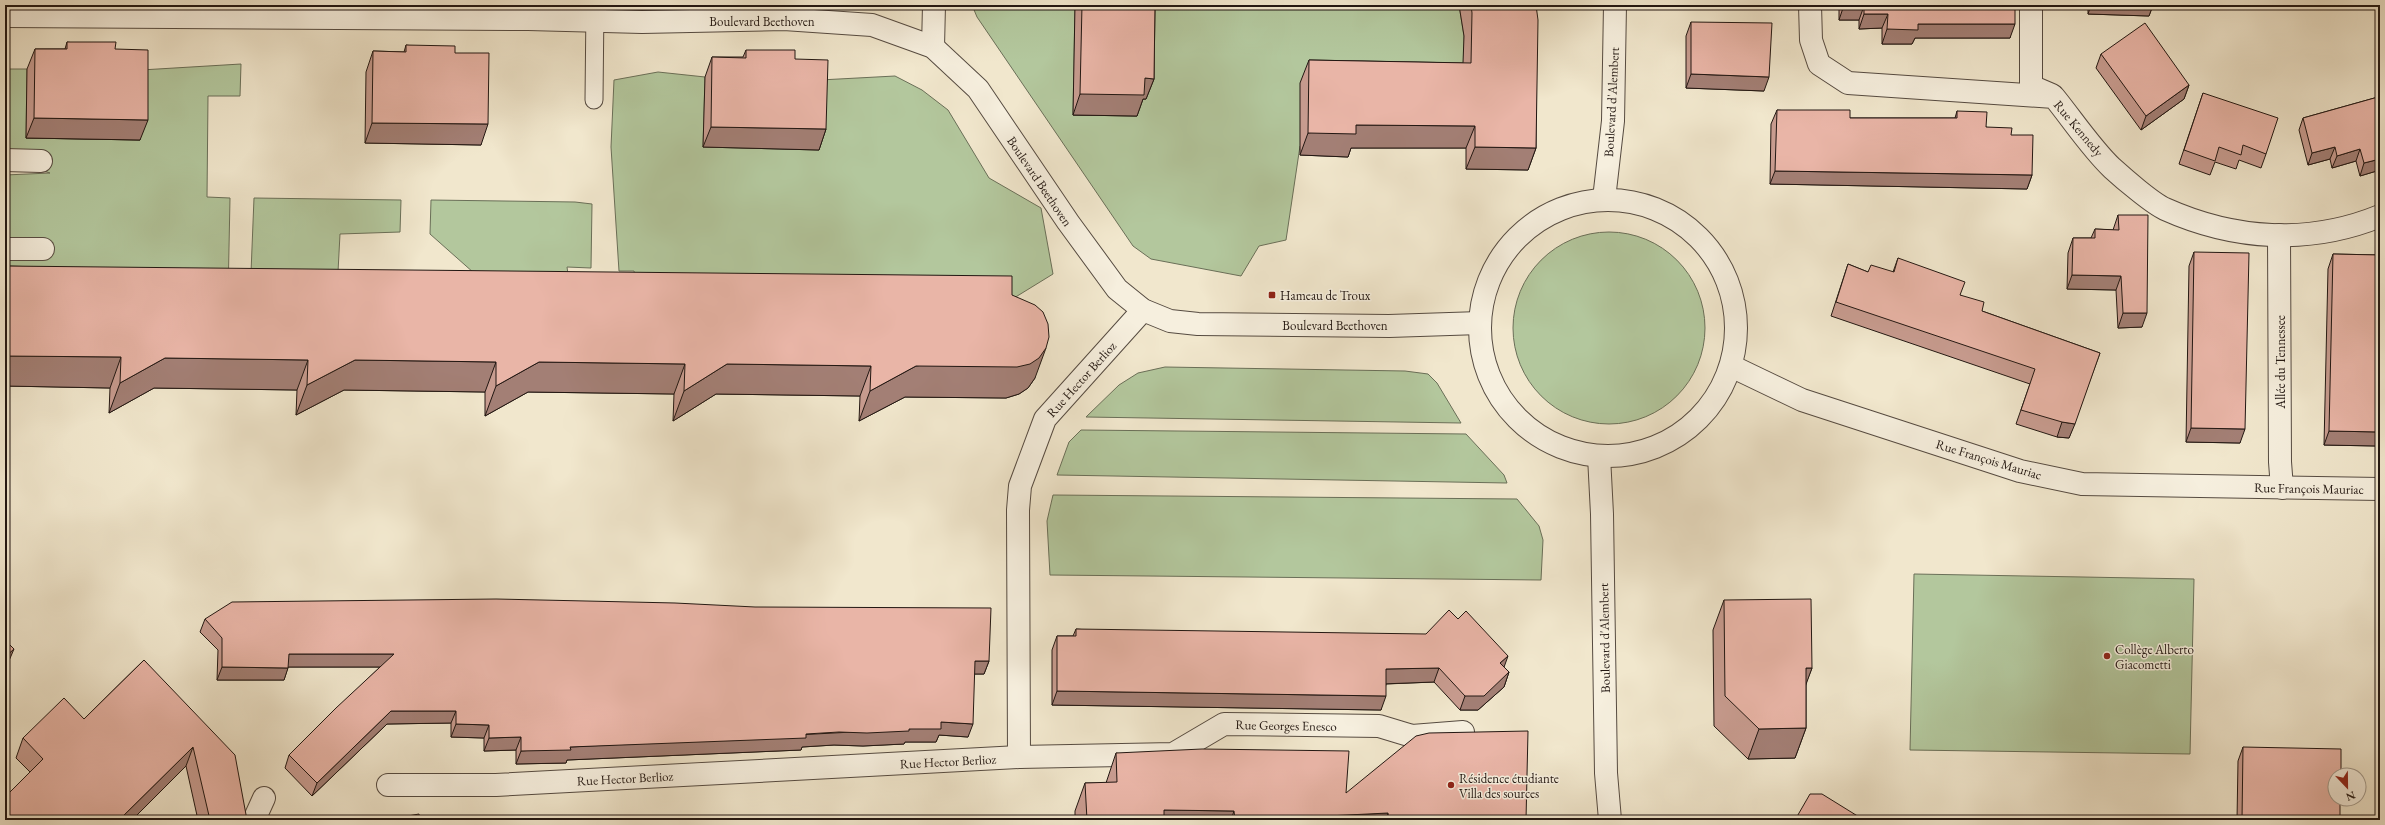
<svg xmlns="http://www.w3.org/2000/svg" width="2385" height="825" font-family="'EB Garamond',serif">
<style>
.green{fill:#b3c79d;stroke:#6a6f58}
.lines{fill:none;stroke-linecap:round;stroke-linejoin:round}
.service-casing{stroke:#564b41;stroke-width:19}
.minor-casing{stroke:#564b41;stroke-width:24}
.tertiary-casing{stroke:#564b41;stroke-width:24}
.service{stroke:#f6efde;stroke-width:17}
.minor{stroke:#f6efde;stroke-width:22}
.tertiary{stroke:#f6efde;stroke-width:22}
.wall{fill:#c89c90;stroke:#221712}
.shaded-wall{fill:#a37f75;stroke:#221712}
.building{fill:#e9b5a7;stroke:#221712}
.poi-dot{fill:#8f2418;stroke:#f6efde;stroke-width:1.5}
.labels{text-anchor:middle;stroke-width:3;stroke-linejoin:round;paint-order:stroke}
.street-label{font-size:13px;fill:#221712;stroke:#f6efde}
.poi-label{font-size:13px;fill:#221712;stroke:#f6efde;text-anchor:start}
</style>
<rect width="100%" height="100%" fill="#f1e7cd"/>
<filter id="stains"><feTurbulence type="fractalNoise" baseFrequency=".005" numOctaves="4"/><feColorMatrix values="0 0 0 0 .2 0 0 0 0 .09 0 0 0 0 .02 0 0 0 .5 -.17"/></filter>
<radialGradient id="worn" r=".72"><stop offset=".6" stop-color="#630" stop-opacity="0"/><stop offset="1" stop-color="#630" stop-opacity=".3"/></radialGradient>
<g class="green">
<path d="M972,5H1075L1073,115L1137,116V99H1146L1147,5H1459L1464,36V86L1300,146L1286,240L1259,246L1241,276L1151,259L1133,246L977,17Z"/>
<path d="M241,64L240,96H208L207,197L230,198L228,298L5,296V175L50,173L5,160V69H27L26,138L140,140L141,70Z"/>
<path d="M658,72L705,77L703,147L820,80L895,76L922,90L948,110L989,178L1041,208L1053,274L1001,306L640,303L634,271H619L611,147L614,80Z"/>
<path d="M254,198L401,200L400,232L340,234L338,272L483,281L430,234L431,200L575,202L592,204L591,268L567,267L572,302L250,298Z"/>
<circle cx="1609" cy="328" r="96"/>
<path d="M1165,367L1405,371L1428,374L1437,383L1461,423L1086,417L1119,385L1138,373Z"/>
<path d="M1081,430L1466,434L1504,475L1507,483L1057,475L1069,442Z"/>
<path d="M1053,495L1517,499L1539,526L1543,540L1541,580L1050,575L1047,521Z"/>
<path d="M1914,574L2194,579L2190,754L1910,750Z"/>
</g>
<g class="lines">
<defs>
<path id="service" d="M594,100L595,5"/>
<g id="minor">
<path d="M1810,5L1811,40L1819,64L1848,83L2054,97C2072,119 2091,148 2112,168C2123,178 2152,203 2165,209C2234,240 2309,245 2380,216"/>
<path d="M2031,5V86L2052,95"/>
<path d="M933,47L934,5"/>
<path d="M5,160L41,161"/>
<path d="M2279,235L2280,462L2282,488"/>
<path d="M5,249H43"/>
<path d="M1731,366L1802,400L2020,471L2082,484L2380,489"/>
<path d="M1019,757L1018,510L1020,486L1045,419L1143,310"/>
<path d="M388,785H496L1019,757L1173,754L1224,724L1379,726L1412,736L1463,732"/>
<path d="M254,820L264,798"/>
</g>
<g id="tertiary">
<path d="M5,16L528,19L642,22L784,19L872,25L933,47L978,89L1068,222L1117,289L1143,310L1170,321L1198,324L1389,326L1480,323"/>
<path d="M1604,199L1613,121L1615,5"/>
<circle cx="1608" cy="328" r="128"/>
<path d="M1599,456L1602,514L1606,773L1610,820"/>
</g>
</defs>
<use href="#service" class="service-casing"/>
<use href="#minor" class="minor-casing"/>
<use href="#tertiary" class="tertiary-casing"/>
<use href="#service" class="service"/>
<use href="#minor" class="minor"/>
<use href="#tertiary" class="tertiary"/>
</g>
<g class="wall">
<path d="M1075,5H1155L1154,79L1146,99H1143L1137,116L1073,115Z"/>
<path d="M1459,5H1536V148L1528,170L1466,169V148H1351L1348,157L1300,155V83L1309,60L1463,63L1464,36Z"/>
<path d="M1839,5H2015L2010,38H1915L1912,44H1882V28L1859,29V20H1839Z"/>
<path d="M2088,5H2153L2149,16L2088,14Z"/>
<path d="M1691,22L1764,91L1686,88V36Z"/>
<path d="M67,42L115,49L140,140L26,138L27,69L35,49H65Z"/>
<path d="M406,45L455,53L481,145L365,143L366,72L373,51L404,52Z"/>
<path d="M746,50L826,129L819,150L703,147L705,77L712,57H743Z"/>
<path d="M2101,54L2189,85L2184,99L2141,130L2096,68Z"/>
<path d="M2203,93L2266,154L2261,168L2239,160L2236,169L2215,162L2210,175L2179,164Z"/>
<path d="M2378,97L2380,170L2360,176L2356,161L2332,168L2330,159L2308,165L2299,130L2303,118Z"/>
<path d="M1777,110L1850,118H1955L1957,111L1986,127L2011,135L2032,175L2027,189L1770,184L1771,124Z"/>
<path d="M2118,215L2142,327L2118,328L2116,290L2067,289L2068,253L2073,238H2091L2095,229L2113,230Z"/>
<path d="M2194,252L2240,443L2186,442L2189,266Z"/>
<path d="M2333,254L2380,255V437L2377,446L2324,445L2328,269Z"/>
<path d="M1898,258L1960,295L1982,311L2100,353L2069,438L2057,437L2016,424L2030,384L1831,316L1848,264L1868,272H1893Z"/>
<path d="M5,266L1012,295L1035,378L1028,388L1019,394L1006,398L905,397L859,421L860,396L716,394L673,421L674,394L528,392L485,416V392L344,390L296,415L297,390L154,388L109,413L110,388L5,386Z"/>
<path d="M1724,600L1812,668L1806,683V728L1795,758L1748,759L1714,726L1713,630Z"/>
<path d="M205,619L989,661L984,674H974L968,737L939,735L936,742H905L904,744L863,746L834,745L802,747L801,750L567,760L566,763L516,764V750L484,751V738L451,737V723L387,724L312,796L285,768L289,755L380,667H288L284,680H217L218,650L200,632Z"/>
<path d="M1076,629L1504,667L1509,672L1504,687L1478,710H1460L1434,682L1386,684L1381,710L1052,705V650L1057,636H1073Z"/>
<path d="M144,660L247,820H198L186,766L132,820H5L30,772L16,758L23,738L84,719Z"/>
<path d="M2243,747L2340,820H2237L2238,761Z"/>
<path d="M1116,753L1346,793L1526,820H1075V811L1085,783H1106Z"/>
</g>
<g class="shaded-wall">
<path d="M1844,5L1864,6L1859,20H1839Z"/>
<path d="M2091,5H2153L2149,16L2088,14Z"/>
<path d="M1864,14H1888L1882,28L1859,29Z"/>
<path d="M1918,24H2015L2010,38H1915L1912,44H1882L1887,29Z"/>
<path d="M1691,74L1769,77L1764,91L1686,88Z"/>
<path d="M1145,78L1154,79L1146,99H1143L1137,116L1073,115L1080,94Z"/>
<path d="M2189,85L2184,99L2141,130L2146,116Z"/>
<path d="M34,118L148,120L140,140L26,138Z"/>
<path d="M372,123L488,124L481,145L365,143Z"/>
<path d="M1356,125L1475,126L1466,148H1351L1348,157L1300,155L1308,133Z"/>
<path d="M711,127L826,129L819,150L703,147Z"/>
<path d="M1475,147L1536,148L1528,170L1466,169Z"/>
<path d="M2335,147L2330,159L2308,165L2312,153Z"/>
<path d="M2360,149L2356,161L2332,168L2337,156Z"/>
<path d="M2380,159V170L2360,176L2364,163Z"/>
<path d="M1775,171L2032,175L2027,189L1770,184Z"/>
<path d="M2072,275L2121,276L2116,290L2067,289Z"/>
<path d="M2123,313H2147L2142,327L2118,328Z"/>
<path d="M1046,348L1035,378L1028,388L1019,394L1006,398L905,397L859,421L870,391L916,366Z"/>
<path d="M5,356L121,357L110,388L5,386Z"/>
<path d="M165,358L308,360L297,390L154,388L109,413L120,383Z"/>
<path d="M355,360L496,362L485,392L344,390L296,415L307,385Z"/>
<path d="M539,362L685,364L674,394L528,392L485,416L496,386Z"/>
<path d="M727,364L871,366L860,396L716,394L673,421L684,391Z"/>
<path d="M2062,422L2075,424L2069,438L2057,437Z"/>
<path d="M2191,428L2245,429L2240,443L2186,442Z"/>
<path d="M2329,431L2380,432V437L2377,446L2324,445Z"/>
<path d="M14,649L8,663L5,667V657Z"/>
<path d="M289,654H394L390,667H284Z"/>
<path d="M1508,656L1503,670L1500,663Z"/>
<path d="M975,661H989L984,674H970Z"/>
<path d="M222,667L288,668L284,680H217Z"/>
<path d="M1439,668L1434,682L1381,684L1386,669Z"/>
<path d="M1806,668H1812L1801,698Z"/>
<path d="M1509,672L1504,687L1478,710H1460L1465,696Z"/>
<path d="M1057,691L1386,696L1381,710L1052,705Z"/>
<path d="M391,711H456L451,723L387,724L312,796L317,783Z"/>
<path d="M941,722L973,724L968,737L939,735L936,742H905L904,744L863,746L834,745L802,747L801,750L567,760L566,763L516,764L521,751L570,747L909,729Z"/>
<path d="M456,724L489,725L484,738L451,737Z"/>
<path d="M1806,728L1795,758L1748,759L1759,729Z"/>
<path d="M521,737L516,750L484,751L489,738Z"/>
<path d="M193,747L186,766L132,820H119Z"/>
<path d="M1164,810L1234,811L1231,820H1160Z"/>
<path d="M1388,813L1386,820H1306L1307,817Z"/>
</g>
<g class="building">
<path d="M1082,5H1155L1154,79L1145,78L1144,95L1080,94Z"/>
<path d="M1471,5H1536L1538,20L1536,148L1475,147V126L1356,125V134L1308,133L1309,60L1471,63L1472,13Z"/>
<path d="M1844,5H2015V24H1918V30L1887,29L1888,14H1864V6Z"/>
<path d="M1691,22L1772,23L1769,77L1691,74Z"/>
<path d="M2145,23L2189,85L2146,116L2101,54Z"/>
<path d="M67,42H116L115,49L148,50V120L34,118L35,49H67Z"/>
<path d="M406,45L455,46V53H489L488,124L372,123L373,51L406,52Z"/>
<path d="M746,50H795V59L828,60L826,129L711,127L712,57L746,58Z"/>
<path d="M2203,93L2278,118L2266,154L2243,145L2241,155L2219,147L2215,161L2184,150Z"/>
<path d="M2378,97L2380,104V159L2364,163L2360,149L2337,156L2335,147L2312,153L2303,118Z"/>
<path d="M1777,110H1850V118H1957V111L1987,112L1986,127L2012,128L2011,135H2033L2032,175L1775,171Z"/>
<path d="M2118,215H2148L2147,313H2123L2121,276L2072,275L2073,238H2095V229L2119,230Z"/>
<path d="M2194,252L2249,253L2245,429L2191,428Z"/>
<path d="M2333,254L2380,255V432L2329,431Z"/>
<path d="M1898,258L1965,282L1960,295L1984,302L1982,311L2100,353L2075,424L2062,422L2021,410L2035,369L1836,302L1848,264L1868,272L1871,265L1894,272Z"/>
<path d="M5,266L1012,276V295L1035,305L1043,312L1048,324L1049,337L1046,348L1039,358L1030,364L1017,367L916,366L870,391L871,366L727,364L684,391L685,364L539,362L496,386V362L355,360L307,385L308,360L165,358L120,383L121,357L5,356Z"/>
<path d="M496,599L675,603L755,607L991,608L989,661H975L973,724L941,722V729H909V731L867,733L839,732L806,734V738L570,747L571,750L521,751V737L489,738V725L456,724V711H391L317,783L289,755L336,708L394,654H289L288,668L222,667V638L205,619L232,602Z"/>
<path d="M1811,599L1812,668H1806V728L1759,729L1725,696L1724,600Z"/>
<path d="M1449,610L1458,619L1466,611L1508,656L1500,663L1509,672L1484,696H1465L1439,668L1386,669V696L1057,691V636H1076V629L1426,634Z"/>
<path d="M5,640L14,649L5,657Z"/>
<path d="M144,660L235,755L247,820H210L193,747L119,820H5V797L43,759L23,738L64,698L84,719Z"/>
<path d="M1528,731L1526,820H1389L1388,813L1307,817L1308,820H1235L1234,811L1164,810V820H1087L1085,783L1117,782L1116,753L1202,749L1349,751L1346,793L1416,736L1429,733Z"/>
<path d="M2243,747L2341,749V775H2335V799H2340V820H2242Z"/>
<path d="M1810,794H1822L1864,820H1795Z"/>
<path d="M419,814L420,820H386Z"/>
</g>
<g class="poi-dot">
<rect x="1268" y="291" width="8" height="8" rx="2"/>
<circle cx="2107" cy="656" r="4"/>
<circle cx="1451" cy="785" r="4"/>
</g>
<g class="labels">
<g class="street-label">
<text x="762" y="26">Boulevard Beethoven</text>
<text transform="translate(1611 102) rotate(-87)" y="5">Boulevard d'Alembert</text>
<text transform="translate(2079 128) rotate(50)" y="5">Rue Kennedy</text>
<text transform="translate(1040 181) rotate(56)" y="5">Boulevard Beethoven</text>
<text x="1335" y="330">Boulevard Beethoven</text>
<text transform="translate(2280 362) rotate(-90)" y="5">Allée du Tennessee</text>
<text transform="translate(1081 379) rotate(-48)" y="5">Rue Hector Berlioz</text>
<text transform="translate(1989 459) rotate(17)" y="5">Rue François Mauriac</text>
<text transform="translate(2309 488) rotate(1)" y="5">Rue François Mauriac</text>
<text transform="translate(1604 638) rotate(-91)" y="5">Boulevard d'Alembert</text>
<text transform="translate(1286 725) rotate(1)" y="5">Rue Georges Enesco</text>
<text transform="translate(948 761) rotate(-3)" y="5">Rue Hector Berlioz</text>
<text transform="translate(625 778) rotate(-3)" y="5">Rue Hector Berlioz</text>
</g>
<g class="poi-label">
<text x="1280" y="300">Hameau de Troux</text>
<text x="2115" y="654">Collège Alberto<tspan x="2115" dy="15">Giacometti</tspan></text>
<text x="1459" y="783">Résidence étudiante<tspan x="1459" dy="15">Villa des sources</tspan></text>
</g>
</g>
<rect width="2385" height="825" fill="none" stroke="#f1e7cd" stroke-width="20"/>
<rect x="6" y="6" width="2373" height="813" fill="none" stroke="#221712" stroke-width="2"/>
<rect x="10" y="10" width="2365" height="805" fill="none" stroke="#221712"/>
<g transform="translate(2347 787) rotate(158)"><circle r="19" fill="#f6efde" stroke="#a1998c"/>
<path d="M0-3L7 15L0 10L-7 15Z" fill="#8f2418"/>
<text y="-6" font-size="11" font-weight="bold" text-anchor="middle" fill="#221712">N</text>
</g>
<rect width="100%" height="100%" filter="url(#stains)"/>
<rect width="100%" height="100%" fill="url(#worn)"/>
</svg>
